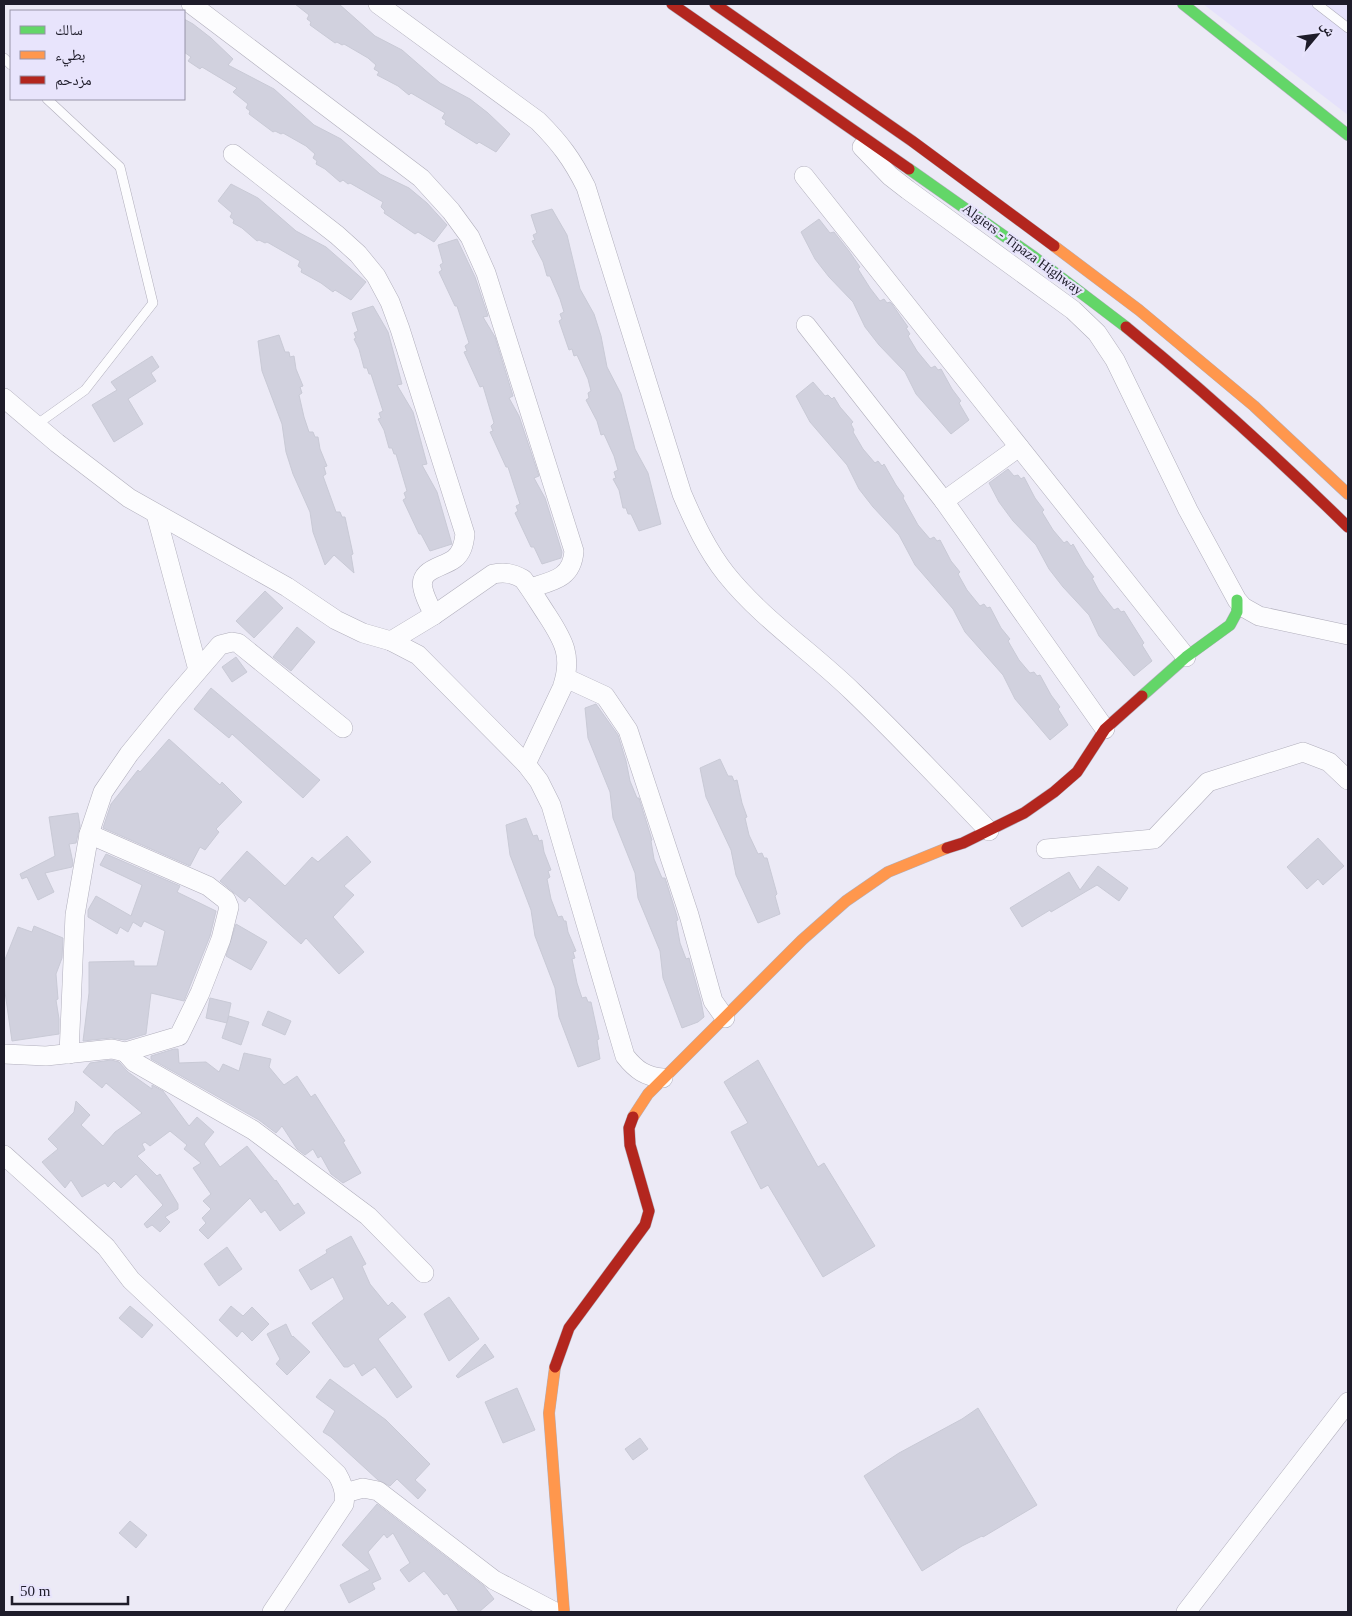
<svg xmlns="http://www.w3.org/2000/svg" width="1352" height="1616" font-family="'Times New Roman','Noto Naskh Arabic',serif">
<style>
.built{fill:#e5e1fb}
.building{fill:#d1d1de;stroke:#c9cad6}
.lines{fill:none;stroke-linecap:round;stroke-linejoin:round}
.lane-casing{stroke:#b1afbc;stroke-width:10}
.street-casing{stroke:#b1afbc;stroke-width:20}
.fast-casing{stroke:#b1afbc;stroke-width:12}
.slow-casing{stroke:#b1afbc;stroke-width:12}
.jam-casing{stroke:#b1afbc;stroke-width:12}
.lane{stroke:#fcfcfe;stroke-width:9}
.street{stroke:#fcfcfe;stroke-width:19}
.fast{stroke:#63d668;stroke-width:11}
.slow{stroke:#ff974d;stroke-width:11}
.jam{stroke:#b3261e;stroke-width:11}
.labels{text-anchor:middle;stroke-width:4.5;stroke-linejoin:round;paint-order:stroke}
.street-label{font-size:14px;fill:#1e1c2a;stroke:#e8e4fc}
</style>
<rect width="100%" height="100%" fill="#eceaf6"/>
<path class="built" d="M1203,4H1348V115Z"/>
<g class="building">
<path d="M295,4H339L375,36L402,50L440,83L470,99L488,113L510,134L496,152L479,142L477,144L445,124L446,121L442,118L445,113L411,93L409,95L398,86L377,75L379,72L374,69L376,65L368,58L344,44L342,45L337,42L335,43L310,25L311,22L307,19L309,15Z"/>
<path d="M184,19L193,24L211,38L233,59L228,65L274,89L314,125L341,139L380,174L409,188L427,203L447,225L434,242L418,232L415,234L384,213L385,211L381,207L383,202L350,183L348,184L343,180L340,182L325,169L316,164L317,161L313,158L315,154L306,146L283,133L281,134L275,131L273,132L249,114L250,111L246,108L248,104L233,92L237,88L202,67L200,69L188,61L191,57L184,52Z"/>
<path d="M231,184L258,198L296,231L326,247L366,282L351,300L335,290L333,292L321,283L301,272L302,269L298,266L300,261L267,242L265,243L259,240L257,241L242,228L233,223L234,220L230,217L232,213L218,201Z"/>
<path d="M552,209L567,235L580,289L594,314L601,336L607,367L621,394L635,449L648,473L661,524L639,531L631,514H628L626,508H623L619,490L613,479L616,478L614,472L618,470L614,456L604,434L601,435L597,421L586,400L589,398L588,393L591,391L588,379L577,355L574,356L572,349L569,350L559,321L562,319L560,314L564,312L560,299L550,276H547L543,262L532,241L535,240L533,235L537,233L531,215Z"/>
<path d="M819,219L830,233L834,232L849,251L860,267L858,269L870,288L880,301L884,299L887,303L890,302L892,304L908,327L906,328L910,334L908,336L917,351L931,368L935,366L938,370L941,369L952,389L961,401L959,403L969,420L951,434L916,394L905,372L879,345L865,327L853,302L829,277L815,259L801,232Z"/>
<path d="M457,239L475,277L488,316L483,317L495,337L513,396L509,398L519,416L539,476L534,478L545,498L562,552L561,558L542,564L534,547H531L515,513L518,511L516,506L520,504L508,467H506L490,432L493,431L491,426L494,423L483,386L480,387L464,352L467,351L465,346L469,343L457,306H455L439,272L442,270L440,265L443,263L438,245Z"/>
<path d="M373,306L388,332L402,384L397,385L413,412L427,464L422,465L437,492L452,544L430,551L421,534H419L403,500L406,498L404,493L407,491L396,454H394L392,448H389L384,430L378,419L381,418L379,413L383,411L371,374H369L367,368H364L359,349L354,339L356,338L354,333L358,331L352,313Z"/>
<path d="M279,335L285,352H289L290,357L294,356L296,369L303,386L300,387L302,393L299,395L304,417L309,432H313L315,437H318L320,449L327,466L324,467L326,474L323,476L336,512H340L342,517H345L353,554L351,555L354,573L334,555L325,565L313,532L310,512L293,474L286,452L282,424L262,371L258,341Z"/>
<path d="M152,356L159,367L151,373L156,381L128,399L143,424L114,442L92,405L117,390L111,382Z"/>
<path d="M813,382L825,396L828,395L832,399L834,397L840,407L853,422L851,424L854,430L853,432L863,449L875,463L878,461L882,466L884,464L896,485L904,496L903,498L918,525L930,539L934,537L937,541L940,540L951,561L960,572L958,574L967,590L980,606L984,604L987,608L990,607L1001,628L1010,639L1008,641L1019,660L1030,673L1034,672L1037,676L1040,675L1051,695L1060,707L1058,709L1068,725L1050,740L1015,699L1003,675L965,632L953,609L915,565L899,535L873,507L859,489L847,465L810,422L796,396Z"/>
<path d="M1008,469L1014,476L1018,475L1021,479L1024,477L1035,498L1044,510L1042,512L1053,530L1064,543L1067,541L1071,546L1073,544L1085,565L1094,577L1092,578L1099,591L1114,610L1118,608L1121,612L1124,611L1144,643L1142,645L1152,661L1134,676L1099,636L1089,615L1063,587L1049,569L1036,545L1013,521L999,502L989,483Z"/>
<path d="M265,591L283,608L254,638L236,621Z"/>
<path d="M297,627L315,642L291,671L273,657Z"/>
<path d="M236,657L247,672L232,682L222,667Z"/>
<path d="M211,688L320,780L303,798L232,734L229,738L194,709Z"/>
<path d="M596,704L618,735L626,761L630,781L637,798H639L652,840L651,841L654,859L662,878H665L676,913L678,920L676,921L680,943L686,959L689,958L701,1001L704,1017L698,1022L682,1028L663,978L660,951L638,898L635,873L613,818L610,792L588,738L585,708Z"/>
<path d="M169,739L220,785L222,782L242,802L216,829L219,832L205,850L200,847L190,866L103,828L111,804L138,770L140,772Z"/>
<path d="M720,759L728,776H732L734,781L737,780L742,803L747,817L745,818L749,835L758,854L762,853L764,858H767L777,894L775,896L780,914L758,923L736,875L731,850L706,797L700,768Z"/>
<path d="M78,813L80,826L76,843L69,844L73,863L72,867L45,873L54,892L38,900L27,877L22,879L20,874L55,856L49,817Z"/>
<path d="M526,818L533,836L537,835L539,841L542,840L544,852L551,870L548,871L550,877L547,879L551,899L558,917L562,916L564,921H566L568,932L576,951L573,952L575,958L572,959L577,983L582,998L586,997L588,1002H591L599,1039L597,1040L600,1059L578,1067L559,1017L555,988L535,936L531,910L510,855L506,825Z"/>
<path d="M347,836L371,862L344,886L354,895L333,917L364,952L339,974L306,938L301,944L249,897L245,902L220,881L247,851L285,886L312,857L318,862Z"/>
<path d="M1318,838L1344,866L1323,885L1318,879L1307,889L1287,867Z"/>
<path d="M106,854L180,886L177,892L216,911L210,936L184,1001L151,993L146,1034L125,1040L111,1038L83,1041L89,993V962L134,961V966H157L165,931L144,921L141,927L133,922L128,932L120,927L117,934L88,917V910L96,896L131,916L142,885L100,865Z"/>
<path d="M1098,866L1128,888L1119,901L1097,885L1051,912L1050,910L1022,927L1010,908L1069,872L1080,890Z"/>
<path d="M236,924L267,942L251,970L226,956Z"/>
<path d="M34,926L63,938L62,958L56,974L58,999L56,1000L59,1019V1034L12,1041L4,985V962L18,927L32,932Z"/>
<path d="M210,998L231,1003L227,1023L206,1018Z"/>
<path d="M268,1011L291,1021L285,1035L262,1025Z"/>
<path d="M229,1016L249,1022L241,1045L222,1038Z"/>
<path d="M174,1049H178L179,1063L206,1062L219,1072L223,1064L239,1071L244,1053L271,1059L269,1067L284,1085L297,1076L311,1097L315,1094L345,1141L343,1142L361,1173L343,1183L331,1174L321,1156L318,1158L313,1149L305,1155L297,1149L282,1126L276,1133L259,1120L151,1059V1056Z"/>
<path d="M111,1060L119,1062L128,1072L152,1089V1085L163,1091L189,1126L197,1117L214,1132L204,1144L220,1167L247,1146L275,1181L276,1180L294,1206L298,1203L305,1213L280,1231L265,1210L261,1213L250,1198L208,1239L199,1230L206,1223L202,1218L211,1209L203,1201L211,1194L193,1168L201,1163L184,1149L187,1145L170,1131L150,1146L145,1142L142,1144L145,1150L137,1156L157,1176L160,1174L178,1204V1209L165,1217L170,1222L160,1232L152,1225L147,1228L144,1224L163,1205L136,1174L121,1188L114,1181L108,1187L105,1183L82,1197L71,1180L65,1188L42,1162L58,1149L48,1139L74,1112L76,1101L90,1115L81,1125L103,1146L115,1132L142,1113L106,1083L102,1088L83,1072L90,1063Z"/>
<path d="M758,1060L818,1167L824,1163L875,1246L823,1277L768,1185L761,1189L731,1132L748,1123L724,1082Z"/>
<path d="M351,1236L366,1264L362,1266L370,1284L388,1306L392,1302L406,1317L378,1339L412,1387L397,1398L375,1367L362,1376L354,1363L348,1367H344L312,1323L344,1299L333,1277L311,1290L299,1270L327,1253L326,1250Z"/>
<path d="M227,1247L242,1269L219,1286L204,1264Z"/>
<path d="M449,1297L479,1339L449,1361L424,1314Z"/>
<path d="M130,1306L153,1325L142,1338L119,1318Z"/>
<path d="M231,1306L243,1316L252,1307L269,1324L252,1341L242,1331L237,1337L219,1320Z"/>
<path d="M286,1324L292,1337L293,1336L310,1352L287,1375L276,1364L280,1359L267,1334Z"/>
<path d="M485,1344L494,1357L458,1378L456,1376Z"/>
<path d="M330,1379L386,1420L430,1464L415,1480L426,1490L418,1499L397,1479L390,1486L378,1480L331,1437L323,1432L335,1411L316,1397Z"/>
<path d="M517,1388L535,1430L503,1443L485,1402Z"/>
<path d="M978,1408L1037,1505L983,1537L982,1536L962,1546L922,1571L864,1476L899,1453L962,1419Z"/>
<path d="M640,1438L648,1449L633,1460L625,1449Z"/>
<path d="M377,1504L484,1586L494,1599L479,1612H459L447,1593L444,1595L424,1571L409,1582L400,1570L410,1563L393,1533L387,1538L384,1534L368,1552L381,1579L372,1583L375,1589L349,1603L340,1585L370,1570L342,1545Z"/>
<path d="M130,1521L147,1535L136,1548L119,1533Z"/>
</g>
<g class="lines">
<defs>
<g id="lane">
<path d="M1317,4L1348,28"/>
<path d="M4,58L11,65"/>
<path d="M36,425L85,390L153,303L120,167L47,99"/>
</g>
<g id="street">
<path d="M191,4L421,178L451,211L470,237L486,273L574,551C572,579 552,581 530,588"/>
<path d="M378,4L538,121C560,143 572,159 586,187L682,494C694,522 707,550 726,574C762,619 812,652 853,692C900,737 944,784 989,831"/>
<path d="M862,147L890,176L908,190L1073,310L1097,333L1115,360L1188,510L1237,600L1243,607L1259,616L1348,635"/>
<path d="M233,154L337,235L358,254L376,276L390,302L400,329L465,534C464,544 462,553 454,559C442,568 418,569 423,589C425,598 430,607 434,615"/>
<path d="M804,176L1186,657"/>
<path d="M806,325L944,501L1105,729"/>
<path d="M4,398L57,443L129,498L287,587L336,620L363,633L391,641L418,655L526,764L539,781L551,805L625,1056C636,1070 646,1077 663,1078"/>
<path d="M944,501L1019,447"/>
<path d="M156,514L198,670"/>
<path d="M391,641L434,615L493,574C505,572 512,573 523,579C532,591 539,603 547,615C564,641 573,657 562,688L526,764"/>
<path d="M566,678L605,696L628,730L689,915L713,1001L725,1018"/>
<path d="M1046,849L1154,839L1208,782L1303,752L1329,762L1348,780"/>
<path d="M125,1052L134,1062L253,1130L368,1216L424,1273"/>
<path d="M4,1054L46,1056L112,1049L125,1052L179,1036L200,993L221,939L229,907L226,900L208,886L89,834"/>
<path d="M69,1054L75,915L89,834L103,792L129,754L172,701L220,645L232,642L238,643L243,647L343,728"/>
<path d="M4,1155L106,1247L131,1280L337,1474C343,1484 346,1493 344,1504L272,1612"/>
<path d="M345,1493L363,1488L378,1491L494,1580L555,1612"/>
<path d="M1186,1612L1348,1402"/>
</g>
<g id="fast">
<path d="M1183,4L1348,135"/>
<path d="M909,169L1034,257L1126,327"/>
<path d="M1142,696L1186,657L1230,625L1237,612V600"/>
</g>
<g id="slow">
<path d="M1054,246L1139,310L1254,406L1348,494"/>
<path d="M633,1117L648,1094L802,940L846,901L888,872L947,848"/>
<path d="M555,1367L549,1413L564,1612"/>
</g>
<g id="jam">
<path d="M672,4L909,169"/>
<path d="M715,4L912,141L1054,246"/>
<path d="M1126,327C1203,390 1277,457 1348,527"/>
<path d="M947,848L963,843L1024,813L1054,792L1077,772L1105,729L1142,696"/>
<path d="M555,1367L569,1328L645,1225L649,1211L630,1145L629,1128L633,1117"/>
</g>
</defs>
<use href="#lane" class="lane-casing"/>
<use href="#street" class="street-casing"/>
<use href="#fast" class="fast-casing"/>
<use href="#slow" class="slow-casing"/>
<use href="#jam" class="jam-casing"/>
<use href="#lane" class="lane"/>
<use href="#street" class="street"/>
<use href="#fast" class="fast"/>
<use href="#slow" class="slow"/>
<use href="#jam" class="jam"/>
</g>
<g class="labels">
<g class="street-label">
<text transform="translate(1023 249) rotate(36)" y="5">Algiers - Tipaza Highway</text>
</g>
</g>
<rect width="1352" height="1616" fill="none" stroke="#1e1c2a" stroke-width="10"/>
<rect x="10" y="10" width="175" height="90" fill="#e8e4fc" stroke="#9794a8"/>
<rect x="20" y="26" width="25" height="8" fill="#63d668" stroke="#9794a8"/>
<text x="55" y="35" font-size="15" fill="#1e1c2a">سالك</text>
<rect x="20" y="51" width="25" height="8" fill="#ff974d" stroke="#9794a8"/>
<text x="55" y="60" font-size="15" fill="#1e1c2a">بطيء</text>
<rect x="20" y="76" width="25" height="8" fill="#b3261e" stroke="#9794a8"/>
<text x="55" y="85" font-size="15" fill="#1e1c2a">مزدحم</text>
<g transform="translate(1317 35) rotate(61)" stroke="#e8e4fc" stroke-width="4" paint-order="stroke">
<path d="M0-4L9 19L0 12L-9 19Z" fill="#1e1c2a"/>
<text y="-8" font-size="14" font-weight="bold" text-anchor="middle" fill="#1e1c2a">ش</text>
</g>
<path d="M12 1596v8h116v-8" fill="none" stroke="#1e1c2a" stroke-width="2.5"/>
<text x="20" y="1596" font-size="15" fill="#1e1c2a" stroke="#e8e4fc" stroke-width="4" paint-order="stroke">50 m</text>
</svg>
